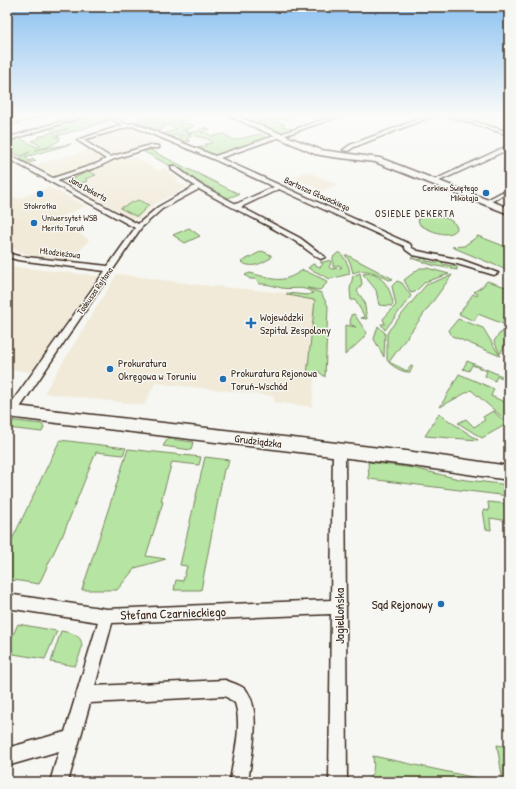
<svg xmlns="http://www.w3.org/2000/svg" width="516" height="789" font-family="'Patrick Hand',sans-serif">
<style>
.built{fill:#f1ead8}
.green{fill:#b6e4a2;stroke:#788760}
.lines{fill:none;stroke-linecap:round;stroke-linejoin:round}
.street-casing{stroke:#3b2a1e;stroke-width:3}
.secondary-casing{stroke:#3b2a1e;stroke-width:3}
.street{fill:#f6f6f2;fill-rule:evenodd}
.secondary{fill:#f6f6f2;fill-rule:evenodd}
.poi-dot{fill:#1f6fb2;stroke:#f6f6f2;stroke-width:1.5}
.labels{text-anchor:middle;stroke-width:3;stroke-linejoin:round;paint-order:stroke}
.far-poi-label{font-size:9px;fill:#3b2a1e;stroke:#f6f6f2;text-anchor:end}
.far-street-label{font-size:9px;fill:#3b2a1e;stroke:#f6f6f2}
.far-neighbourhood-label{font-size:10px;letter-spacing:1px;fill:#3b2a1e;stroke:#f6f6f2}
.poi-label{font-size:11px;fill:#3b2a1e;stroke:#f6f6f2;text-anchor:start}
.street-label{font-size:11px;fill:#3b2a1e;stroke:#f6f6f2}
.near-poi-label{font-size:13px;fill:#3b2a1e;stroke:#f6f6f2;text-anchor:end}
.near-street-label{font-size:13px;fill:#3b2a1e;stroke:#f6f6f2}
</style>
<rect width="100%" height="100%" fill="#f6f6f2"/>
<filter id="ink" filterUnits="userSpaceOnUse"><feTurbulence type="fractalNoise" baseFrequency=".025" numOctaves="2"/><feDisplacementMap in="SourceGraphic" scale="8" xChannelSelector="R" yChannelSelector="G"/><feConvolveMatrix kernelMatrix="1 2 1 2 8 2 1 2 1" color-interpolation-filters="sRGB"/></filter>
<g filter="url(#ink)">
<g class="built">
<path d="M457,116H509V132L507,130Z"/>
<path d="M123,126L160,143L139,150L128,157L136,158L160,171L164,168L178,179L176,180L177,181L186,187L153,205L139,219H133L35,165L88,150L82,145L78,146L74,143L76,142L73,140Z"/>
<path d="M306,171L337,184L323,191L293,177Z"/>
<path d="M49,187L86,206L57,219L89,240L72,260L30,255L7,247V200L15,197L18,199Z"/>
<path d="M7,266L99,276L31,372L7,369Z"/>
<path d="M117,274L201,285L320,296L312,407L274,402V396L155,383L144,405L44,393Z"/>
</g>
<g class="green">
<path d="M19,116H43L7,127V119Z"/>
<path d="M89,116H100L110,120L97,122L109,121L57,136L61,138L56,136L58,133L57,132L70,128L56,132L48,128Z"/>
<path d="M145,116L168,117L165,116H186L188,117L184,118L185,120L178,123L182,125L181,126L182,127L186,123L194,125L191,128L184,130L185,131H189L187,133L200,131L199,130L207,127L210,130H204L201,133L205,132L212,136L224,134L234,140L260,134L269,139L216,157L194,149L206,146L205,144L212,143L208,139L196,136L193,133L188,134L192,136L186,139L190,141L186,142L179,138L183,136L182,135C174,135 168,137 160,135L177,129L169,125L162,127L164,129L158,130L136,122Z"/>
<path d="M276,116L288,119L283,118L277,120L276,122L285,124L282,126L292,129L300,127C281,136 274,131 255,123Z"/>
<path d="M53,132L56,134L54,136L60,140L48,147L35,150L71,144L25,157L29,161L34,159L36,161L28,163L19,159L30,152L20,156L7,150V142L19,138L37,147L41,146L32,141L39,138L38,137Z"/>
<path d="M156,148L150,150L239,194L228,198L143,151Z"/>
<path d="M89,171L96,175L85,179L87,181L74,186L66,182Z"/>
<path d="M138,200L149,205L138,216H135L120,208Z"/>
<path d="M429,214C438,215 456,219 457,229C449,240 429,230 420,225L418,220L423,215Z"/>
<path d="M189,228L200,236L185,243L173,235Z"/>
<path d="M478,236L509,248V271L452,247L464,246Z"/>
<path d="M262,251L271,255V258C260,264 252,269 241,262Z"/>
<path d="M339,252C344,257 351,267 349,274L330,279L308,268L313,264L320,267L323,264L320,262H324L330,260L331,263L329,267L331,269L341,268L342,267L338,265L335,267H333V257Z"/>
<path d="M345,255H347L393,279L389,280C378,274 366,267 353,273L350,262Z"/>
<path d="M414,255L415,259L421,260L422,255L426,256V261L438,263L439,260H442V264L457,267V270L432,265L411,258Z"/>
<path d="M420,268H427L449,274L425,282L415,292L411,293L404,280Z"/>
<path d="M303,270L325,280L327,283L320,290L307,288L321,293L328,306L325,377L318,371L307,375L315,300C305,299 296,296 287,295V293L307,295L313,293C303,285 293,290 282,288C273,286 270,284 260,284L256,279H250L245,275L250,273C275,279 280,285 303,270Z"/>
<path d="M360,273L362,284L357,291L364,301L367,319L361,318L365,317L355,300H351L350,289L353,276Z"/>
<path d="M368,273C384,276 390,288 393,303L392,306L379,305L376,290L363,274Z"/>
<path d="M452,275L389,362L407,371L411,366H413L410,372C403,373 391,366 387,360V334L389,330L426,285Z"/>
<path d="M397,281L402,283L411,296L385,330L381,324H385L383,319L396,305L392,286Z"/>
<path d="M487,281L509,288V337L500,354L494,341L500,333H502L506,325L478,314L474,321L459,314L473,294L477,296L478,294L474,292L483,286Z"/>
<path d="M354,314L367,333C361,342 353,347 345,355V325L356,327L350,324L351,315Z"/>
<path d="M458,319L483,328L500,356L452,336L449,330Z"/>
<path d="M378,326L385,333L384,357L374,339Z"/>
<path d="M467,361L509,379V381L497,376L495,381L485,376L487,371L472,365L469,371L463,369Z"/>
<path d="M459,374L494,389L491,396L509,404V423L471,390L440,407Z"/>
<path d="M493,411L507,424L482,438L458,423L466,419L474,427L485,420L483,417Z"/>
<path d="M439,414L478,440L425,436Z"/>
<path d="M7,420L42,424L44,427L42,432L7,428Z"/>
<path d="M169,439H170L193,442L191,450L163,446L167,440Z"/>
<path d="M60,440L126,448L123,455L96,452L62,537H61L39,584L7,579V550Z"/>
<path d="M128,449L201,457L199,465L172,462L161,501L163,502L146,556L166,559L135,568L117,590H82Z"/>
<path d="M205,457L229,460L227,468L224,469L201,590H174L176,580L183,581L187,566L180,565Z"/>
<path d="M368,462L413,468L459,479L509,485V496L369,479Z"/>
<path d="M488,502L509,504V521L490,518L491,530L486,529L483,510L489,511Z"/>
<path d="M18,624L57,631L45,659L7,653V648Z"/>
<path d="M61,631C88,635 84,646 75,666L51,662Z"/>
<path d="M497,745L509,747V782H503Z"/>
<path d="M373,756L495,782H366C375,772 374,768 373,756Z"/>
</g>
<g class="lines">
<defs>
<g id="street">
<path d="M79,116H85L7,141V138Z"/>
<path d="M105,116H110L127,124L134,123L215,156L334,116H340L220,158L410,244L412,248L418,251L462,260L498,273L494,275L457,264L413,255L406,250L404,246L279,189L241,207L300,238L325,257L321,259C315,257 297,241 288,237C259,220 228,206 199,189L162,209L141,228L15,415L11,416L7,415V409L105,271L18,260L7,257V253L18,256L108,266L135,228L7,158V154L53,178L96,164L106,159L77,140L123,125ZM132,126L213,159L274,187L236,204L199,184L175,166H171L172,170L195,186L158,207L138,224L57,181L100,166L114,159L150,148H159V146L150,145L110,157L83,140Z"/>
<path d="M427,116H433L354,147L348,151L343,150L350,145Z"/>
<path d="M448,116H455L509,132V135Z"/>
<path d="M505,147H509V149L435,183L430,182Z"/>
<path d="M502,192L505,194L504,195L488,203L483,202Z"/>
<path d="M339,445L343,447L345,450L347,782H329L331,614L112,623L95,686L225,680C232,683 242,685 247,691C262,713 251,757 248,782H230C233,757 243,727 235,703L225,696L90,703L68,782H50L59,751L7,766V748L65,732L98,622L7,608V594L107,609L331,600L333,450L335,447Z"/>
</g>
<g id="secondary">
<path d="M229,116H237L321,150L380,158L509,208V214L375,162L332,157L315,154Z"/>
<path d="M7,405L406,451L509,466V480L406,465L7,417Z"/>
</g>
</defs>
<use href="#street" class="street-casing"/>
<use href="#secondary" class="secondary-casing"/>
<use href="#street" class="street"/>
<use href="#secondary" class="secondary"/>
</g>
</g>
<linearGradient id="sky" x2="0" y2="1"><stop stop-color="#8bc1f1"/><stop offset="0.51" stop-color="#fbfbf9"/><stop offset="1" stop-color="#fbfbf9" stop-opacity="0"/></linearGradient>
<rect width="516" height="226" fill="url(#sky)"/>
<g class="poi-dot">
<circle cx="486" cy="193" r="4"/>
<circle cx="40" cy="194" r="4"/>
<circle cx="34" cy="223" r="4"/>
<path d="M249 317h4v4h4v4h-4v4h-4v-4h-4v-4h4z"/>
<circle cx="110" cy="369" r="4"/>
<circle cx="223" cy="379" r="4"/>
<circle cx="441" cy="604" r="4"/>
</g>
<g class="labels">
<g class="far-poi-label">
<text x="478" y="191">Cerkiew Świętego<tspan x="478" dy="10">Mikołaja</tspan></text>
<text x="40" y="209" text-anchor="middle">Stokrotka</text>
<text x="42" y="221" text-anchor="start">Uniwersytet WSB<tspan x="42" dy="10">Merito Toruń</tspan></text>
</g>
<g class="far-street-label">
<text transform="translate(88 189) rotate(29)" y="3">Jana Dekerta</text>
<text transform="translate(317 194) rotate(24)" y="3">Bartosza Głowackiego</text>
<text transform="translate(60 253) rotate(7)" y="3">Młodzieżowa</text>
<text transform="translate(95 291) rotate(-55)" y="3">Tadeusza Rejtana</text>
</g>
<g class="far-neighbourhood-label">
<text x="415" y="217">OSIEDLE DEKERTA</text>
</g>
<g class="poi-label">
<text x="260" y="321">Wojewódzki<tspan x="260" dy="13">Szpital Zespolony</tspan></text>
<text x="118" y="367">Prokuratura<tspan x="118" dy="13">Okręgowa w Toruniu</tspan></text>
<text x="231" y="377">Prokuratura Rejonowa<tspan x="231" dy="13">Toruń-Wschód</tspan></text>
</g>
<g class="street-label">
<text transform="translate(258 441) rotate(7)" y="4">Grudziądzka</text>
</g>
<g class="near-poi-label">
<text x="433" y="609">Sąd Rejonowy</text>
</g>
<g class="near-street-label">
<text transform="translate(173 613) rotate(-2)" y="5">Stefana Czarnieckiego</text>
<text transform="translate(339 616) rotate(-90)" y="5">Jagiellońska</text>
</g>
</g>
<rect width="516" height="789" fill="none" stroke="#f6f6f2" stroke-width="24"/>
<rect x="12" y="12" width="492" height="765" fill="none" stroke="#3b2a1e" stroke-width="1.5" filter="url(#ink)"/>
</svg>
